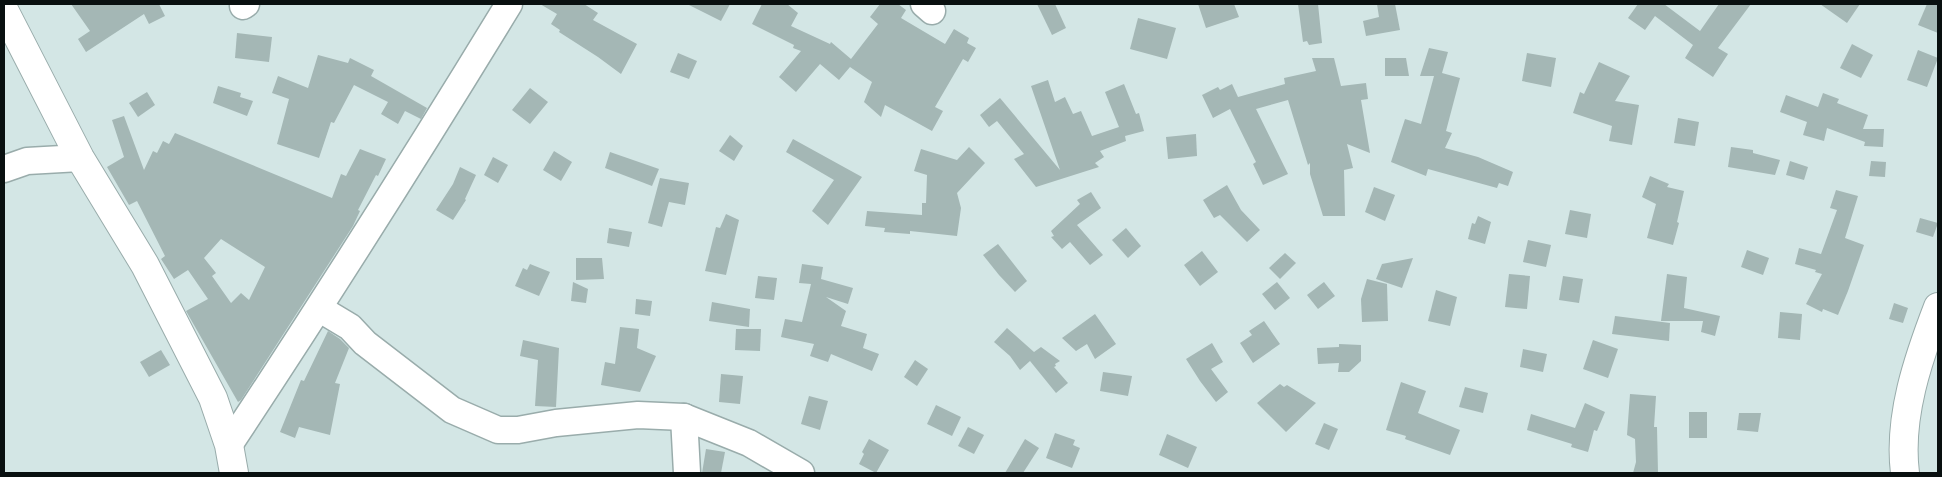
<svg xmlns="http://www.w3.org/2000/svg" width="1942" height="477" font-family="'PT Sans Narrow',sans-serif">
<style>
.building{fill:#a4b7b5;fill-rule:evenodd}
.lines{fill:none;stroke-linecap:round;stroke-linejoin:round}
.minor-casing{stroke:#99acab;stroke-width:29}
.major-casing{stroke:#99acab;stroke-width:30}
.minor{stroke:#fff;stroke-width:26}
.major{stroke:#fff;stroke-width:28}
</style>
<rect width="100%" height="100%" fill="#d3e6e5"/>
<g class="building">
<path d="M71,4H159L165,16L149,24L144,14L86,52L78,39L90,31Z"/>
<path d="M540,4H584L598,13L593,20L637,44L621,74L598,57L559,32L560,30L551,24L557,14Z"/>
<path d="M687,4H730L721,21Z"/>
<path d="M762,4H787L798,13L791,26L830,44L831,42L851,59L878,24L870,17L880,4H898L906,10L901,18L945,44L954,29L969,38L967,43L976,48L968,62L963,59L935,107L943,111L932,131L885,105L881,117L864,102L872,82L850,67L839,80L820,64L796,92L779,77L801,51L793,48L794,45L752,24Z"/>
<path d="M1037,4H1055L1066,28L1052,35Z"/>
<path d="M1198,4H1234L1239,17L1206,28Z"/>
<path d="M1298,4H1318L1322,43L1309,45L1307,41L1303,42Z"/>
<path d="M1377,4H1395L1400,30L1366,36L1363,21L1379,17Z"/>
<path d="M1638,4H1664L1700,31L1719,4H1751L1718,48L1728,54L1713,77L1685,58L1693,45L1655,16L1645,30L1628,18Z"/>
<path d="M1820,4H1860L1847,23Z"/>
<path d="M1927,4H1938V33L1918,25Z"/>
<path d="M1138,18L1176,28L1167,59L1130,49Z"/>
<path d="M237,33L272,37L269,62L235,58Z"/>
<path d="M1852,44L1873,55L1861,78L1840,68Z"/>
<path d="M1429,48L1448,52L1442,73L1460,78L1446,131L1452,133L1445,148L1478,157L1513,172L1508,186L1499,183L1497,188L1428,169L1426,176L1391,162L1405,119L1421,124L1434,76H1420Z"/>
<path d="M1918,50L1938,58L1927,87L1907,80Z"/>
<path d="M678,53L697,61L689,79L670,72Z"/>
<path d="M1527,53L1556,58L1551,87L1522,81Z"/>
<path d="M318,55L348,63L350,58L374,70L371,76L427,108L421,119L405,111L398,124L381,114L388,102L354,85L334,123L331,122L319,158L277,144L289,99L272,93L278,76L308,88Z"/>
<path d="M1312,58H1334L1341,86L1366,83L1368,99L1361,100L1370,153L1347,144L1353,168L1344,170L1345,216H1323L1310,174V163L1308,165L1288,100L1256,109L1288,174L1263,185L1253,164L1256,162L1230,109L1213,118L1202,95L1218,87L1220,90L1232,84L1238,97L1285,84L1284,78L1316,71Z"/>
<path d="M1385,58H1406L1409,76H1385Z"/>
<path d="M1599,62L1630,76L1615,101L1639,105L1632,145L1609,141L1612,126L1573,113L1580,92L1584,94Z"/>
<path d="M1048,80L1055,102L1065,97L1073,114L1081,111L1092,136L1119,127L1105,92L1124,84L1136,114L1139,113L1144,131L1125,136L1126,141L1100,151L1104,157L1095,163L1099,167L1036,187L1014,159L1024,154L997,121L989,127L980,115L1000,98L1060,170L1031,86Z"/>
<path d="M218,86L241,93L240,97L253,101L247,116L213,103Z"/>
<path d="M530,88L548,102L530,124L512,110Z"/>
<path d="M147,92L155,105L138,117L129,103Z"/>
<path d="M1823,93L1839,99L1837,103L1868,115L1863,129H1884L1883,147L1864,146L1865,142L1827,128L1824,141L1803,135L1807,122L1780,112L1786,95L1818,107Z"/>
<path d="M124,116L144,170L153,151L157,153L163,141L169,144L175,133L332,198L341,174L346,176L360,149L386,159L378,176L376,175L358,210L360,211L353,226L241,400L238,402L186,311L208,299L188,270L174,279L161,259L165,256L137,201L129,205L107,167L124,157L112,120ZM221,239L265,267L249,300L241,293L231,303L212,276L216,273L204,258Z"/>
<path d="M1678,118L1699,122L1695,146L1674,143Z"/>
<path d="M1196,134L1197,156L1168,159L1166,137Z"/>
<path d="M730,135L743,146L734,161L719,151Z"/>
<path d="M793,139L862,177L828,225L812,211L834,180L786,152Z"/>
<path d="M969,147L985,163L957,193L961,208L957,236L910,231V234L884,232L885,228L865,226L867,211L922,215V203H926L927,175L914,171L921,149L957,160Z"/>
<path d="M1731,147L1753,150V153L1780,160L1775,175L1728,167Z"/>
<path d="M554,151L572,162L561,181L543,170Z"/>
<path d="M610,152L659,169L652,186L605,168Z"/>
<path d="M493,157L508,165L498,183L484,175Z"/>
<path d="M1790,161L1808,167L1804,180L1786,175Z"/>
<path d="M1871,161L1886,162L1885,177L1869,176Z"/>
<path d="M460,167L476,175L465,199L466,200L453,220L436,210L453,184Z"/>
<path d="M1650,176L1669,184L1667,187L1684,191L1677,222L1679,223L1673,245L1647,238L1656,204L1642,197Z"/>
<path d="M660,178L689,183L685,205L669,202L662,227L648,223Z"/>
<path d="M1227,185L1241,210L1260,230L1247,242L1220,215L1214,218L1203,200Z"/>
<path d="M1374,187L1395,195L1385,221L1365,212Z"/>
<path d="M1836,190L1858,196L1845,238L1864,245L1848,291L1838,315L1823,309L1822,312L1806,304L1822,274L1815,272L1816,270L1795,264L1799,248L1821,254L1837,210L1830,208Z"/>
<path d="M1091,192L1101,208L1077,225L1103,255L1090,265L1070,242L1062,249L1051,237L1054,236L1051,231L1080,204L1077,200Z"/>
<path d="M1570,210L1591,214L1587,238L1565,234Z"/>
<path d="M726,214L739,220L726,275L705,271L716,227L720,228Z"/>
<path d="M1478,216L1491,222L1485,244L1468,239L1472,223L1475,224Z"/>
<path d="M1920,218L1938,223L1933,237L1916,232Z"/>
<path d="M609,228L632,232L629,247L607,243Z"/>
<path d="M1126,228L1141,246L1128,258L1112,240Z"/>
<path d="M1528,240L1551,245L1546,267L1523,262Z"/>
<path d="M998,244L1027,281L1015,292L999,275L983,255Z"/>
<path d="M1747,250L1769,258L1763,275L1741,267Z"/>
<path d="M1202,251L1218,272L1200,286L1184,265Z"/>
<path d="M1285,253L1296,263L1280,279L1269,268Z"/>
<path d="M576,258H602L604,279L576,280Z"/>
<path d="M1413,258L1402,288L1376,279L1382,264Z"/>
<path d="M530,264L550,272L539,296L515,286L523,268L527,270Z"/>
<path d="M802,264L823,267L821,279L853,288L848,304L826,297L846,311L841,326L867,334L863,348L879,354L872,371L831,354L828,362L810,356L814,344L781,337L785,319L802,322L811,284L799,283Z"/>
<path d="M1509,274L1530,276L1527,309L1505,307Z"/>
<path d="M1667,274L1687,277L1684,308L1720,316L1715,336L1701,332L1703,321H1661Z"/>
<path d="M758,276L777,278L774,300L755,298Z"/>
<path d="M1563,276L1583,279L1579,303L1559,300Z"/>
<path d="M1367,279L1387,284L1388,321L1362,322L1361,299Z"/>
<path d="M573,282L588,289L586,303L571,301Z"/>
<path d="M1277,282L1290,298L1275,310L1262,294Z"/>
<path d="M1324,282L1335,296L1318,309L1307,295Z"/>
<path d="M1436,290L1457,297L1450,326L1428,321Z"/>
<path d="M636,299L652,301L650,316L635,314Z"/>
<path d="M712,302L750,309L749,327L709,321Z"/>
<path d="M1894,303L1908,308L1903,323L1889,319Z"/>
<path d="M1780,312L1802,314L1800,340L1778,338Z"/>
<path d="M1095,314L1116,344L1095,359L1087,344L1076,351L1062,338Z"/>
<path d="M1615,316L1670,323L1669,341L1612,334Z"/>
<path d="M1264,321L1280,344L1253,363L1240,343L1252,335L1249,331Z"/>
<path d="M620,327L639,329L637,348L656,356L640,392L601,385L605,362L615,364Z"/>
<path d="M1007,328L1034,352L1041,347L1060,361L1055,364L1056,366L1054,367L1068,383L1056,393L1030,361L1020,370L1010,356L994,342Z"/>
<path d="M736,329H761L760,351L735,350Z"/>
<path d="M328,331L340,339L349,348L335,383L340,384L330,435L299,427L295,438L280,432L301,380L304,381Z"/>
<path d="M523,340L559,348L556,407L535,406L538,360L520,356Z"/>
<path d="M1593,340L1618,349L1608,378L1583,369Z"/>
<path d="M1212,343L1223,362L1211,369L1228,392L1216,402L1200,381L1186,359Z"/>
<path d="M1339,344L1361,345V361L1349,372H1338L1339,363L1318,364L1317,348L1339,347Z"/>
<path d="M1523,349L1547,354L1543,372L1520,367Z"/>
<path d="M161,350L170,365L149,377L140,362Z"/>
<path d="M915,360L928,369L917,386L904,377Z"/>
<path d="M1103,372L1132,376L1128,396L1100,391Z"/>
<path d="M721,374L743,376L740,404L719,402Z"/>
<path d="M1401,382L1426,391L1418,413L1460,430L1450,455L1405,439L1406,436L1386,430Z"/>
<path d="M1280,384L1284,387L1287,385L1316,403L1286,432L1257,403Z"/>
<path d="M1465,387L1488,393L1483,413L1459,407Z"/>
<path d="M1630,394L1656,396L1654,427H1657L1658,473H1633L1636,462L1635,439L1627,435Z"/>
<path d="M809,396L828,401L820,430L801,424Z"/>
<path d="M1585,403L1605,412L1597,431L1594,430L1588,452L1571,447L1572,444L1527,430L1531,414L1575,428Z"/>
<path d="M936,405L961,417L952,436L927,424Z"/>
<rect x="1689" y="412" width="18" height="26"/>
<path d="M1739,413H1761L1758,432L1737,430Z"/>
<path d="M1324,423L1338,429L1329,450L1315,444Z"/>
<path d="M968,427L984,435L974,454L958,446Z"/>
<path d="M1055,433L1075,440L1073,445L1080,448L1072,468L1046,458Z"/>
<path d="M1167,434L1197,447L1188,468L1159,455Z"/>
<path d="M869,439L889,450L876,473L859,464L864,454L862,452Z"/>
<path d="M1025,439L1039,448L1023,473H1005Z"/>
<path d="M706,449L725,452L721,473H702Z"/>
</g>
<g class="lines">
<defs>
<g id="minor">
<path d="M924,4L932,11"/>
<path d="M243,6L246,4"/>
<path d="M4,169L27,161L80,158"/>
<path d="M320,309L350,327L365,343L452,410L498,430H518L556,423L638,415L684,417L749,443L801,473"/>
<path d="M684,417L687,473"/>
<path d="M229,445C325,300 418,153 509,4"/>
</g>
<g id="major">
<path d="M4,10L80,158L145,265L213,398L229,445L234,473"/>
<path d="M1905,473C1898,417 1918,359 1938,307"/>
</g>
</defs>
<use href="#minor" class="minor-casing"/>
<use href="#major" class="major-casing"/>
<use href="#minor" class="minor"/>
<use href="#major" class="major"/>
</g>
<rect width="1942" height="477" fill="none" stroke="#091010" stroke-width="10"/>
</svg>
